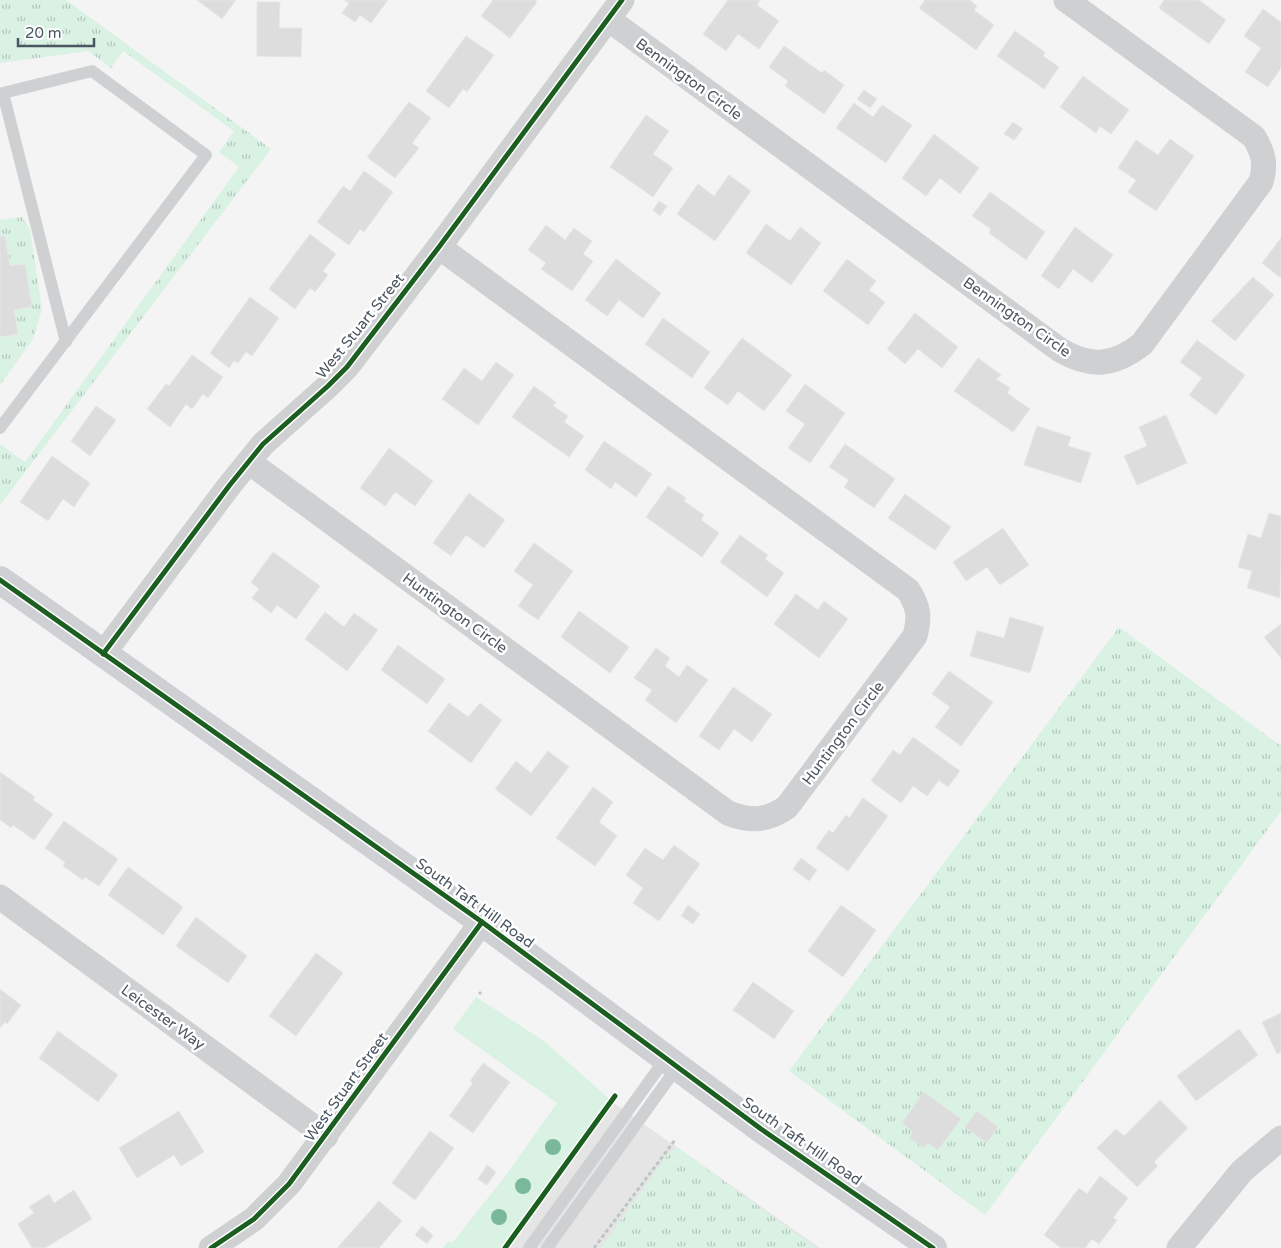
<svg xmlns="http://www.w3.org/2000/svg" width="1281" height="1248" font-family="'Varela Round',sans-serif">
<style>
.education{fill:#e6e5e6}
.grass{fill:url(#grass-tufts)}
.park{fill:#d9f2e3}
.building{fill:#ddddde;stroke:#e5e6e7}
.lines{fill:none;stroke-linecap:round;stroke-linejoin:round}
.path{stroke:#bcc7c4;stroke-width:3;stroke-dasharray:4 2.5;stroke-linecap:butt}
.service{stroke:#ced0d2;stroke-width:12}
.minor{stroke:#ced0d2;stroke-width:25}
.secondary{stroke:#ced0d4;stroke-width:28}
.cycleway-casing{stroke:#fff;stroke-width:8}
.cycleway{stroke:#1b5e20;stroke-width:5}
.tree{fill:#7ab899}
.labels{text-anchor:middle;stroke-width:5;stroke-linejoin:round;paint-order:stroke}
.street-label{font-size:15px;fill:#4a5661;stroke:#fff}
</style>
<defs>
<pattern id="grass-tufts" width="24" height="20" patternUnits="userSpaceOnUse" patternTransform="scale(1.25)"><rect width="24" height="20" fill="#d9f2e3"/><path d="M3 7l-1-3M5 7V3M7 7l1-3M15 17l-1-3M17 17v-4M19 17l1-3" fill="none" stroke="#b2c7bb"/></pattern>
</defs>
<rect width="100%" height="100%" fill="#f4f4f4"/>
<path class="education" d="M614,1103L820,1248H509Z"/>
<g class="grass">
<path d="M0,0H66L271,149L0,505V444L25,462L239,167L219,152L234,131L123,51L111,68L88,51L0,63Z"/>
<path d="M22,217L30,229L42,309L33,339L0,385V337L18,334L14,310L31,307L25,264L10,266L5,236H0V220Z"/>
<path d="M1119,627L1281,746V811L985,1215L789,1071Z"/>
<path d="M677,1148L681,1150L816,1248H601L669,1153Z"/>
</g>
<path class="park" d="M476,997L544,1041L614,1103L509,1248H443L448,1241L452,1243L506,1175L557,1103L453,1029Z"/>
<g class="building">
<path d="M197,0H236L222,19Z"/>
<path d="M344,0H388L371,23L360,15L355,22L342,13L349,3Z"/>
<path d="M493,0H535L537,2L510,38L481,16Z"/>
<path d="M728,0H760L757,5L779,21L759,49L738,34L726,51L703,34Z"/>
<path d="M925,0H970L977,6L974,10L994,25L976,50L919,8Z"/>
<path d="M1164,0H1199L1226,20L1209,44L1159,8Z"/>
<path d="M257,2H280L279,28H302L301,57L257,56Z"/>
<path d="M1263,9L1281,22V68L1268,87L1245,72L1261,48L1244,36Z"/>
<path d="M1015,31L1045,52L1043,56L1059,67L1044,89L997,56Z"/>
<path d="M466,36L494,55L467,92L463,89L449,108L426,91Z"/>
<path d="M784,46L822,73L824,70L844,85L824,114L785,86L788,81L769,67Z"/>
<path d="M1083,76L1129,110L1111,134L1100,126L1096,133L1060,107Z"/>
<path d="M864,90L877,99L870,108L857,99Z"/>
<path d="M409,102L431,118L412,143L419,148L395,178L367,157Z"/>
<path d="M854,103L873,117L882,105L912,125L886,163L836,128Z"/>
<path d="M646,115L669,131L653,154L673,168L653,197L610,167Z"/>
<path d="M1013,122L1023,129L1014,140L1004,134Z"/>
<path d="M934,134L979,168L960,194L940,178L926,196L902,178Z"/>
<path d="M1170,139L1194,156L1156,211L1128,192L1136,180L1118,168L1136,140L1158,155Z"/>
<path d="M364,171L393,192L364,232L360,229L349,245L317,222L343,186L350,191Z"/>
<path d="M729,175L751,191L715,241L677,214L698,184L714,196Z"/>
<path d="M990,192L1045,232L1026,260L989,233L991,229L972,216Z"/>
<path d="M659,201L667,206L660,216L653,210Z"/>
<path d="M766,224L790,241L800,227L821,243L791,285L746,253Z"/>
<path d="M546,225L565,240L574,228L592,241L583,254L593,261L572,291L541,269L546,263L528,250Z"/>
<path d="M1075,227L1113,255L1092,283L1073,269L1059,289L1041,276Z"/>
<path d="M310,234L336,254L323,271L328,275L315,292L310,288L295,309L269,289Z"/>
<path d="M0,236H5L10,266L25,264L32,307L14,310L18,334L0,337Z"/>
<path d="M1281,238V278L1262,263Z"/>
<path d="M616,259L661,293L643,318L619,300L607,316L585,300Z"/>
<path d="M847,259L876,281L869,290L885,302L868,325L823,291Z"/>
<path d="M1253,277L1274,295L1235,341L1211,321Z"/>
<path d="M250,297L279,318L252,356L246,352L238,363L234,361L229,368L210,353Z"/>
<path d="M915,313L958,347L942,368L918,349L905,364L887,349Z"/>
<path d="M663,318L710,352L692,378L645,344Z"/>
<path d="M742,338L792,375L764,411L738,391L728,405L704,388Z"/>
<path d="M1197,340L1245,375L1216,415L1189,395L1202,378L1180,362Z"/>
<path d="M192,355L223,377L208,398L203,394L192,409L186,404L170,427L147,409L166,384L169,386Z"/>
<path d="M978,358L1001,375L996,379L1010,388L1007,393L1030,409L1013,432L954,391Z"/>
<path d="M496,362L514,375L478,425L442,399L464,368L482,381Z"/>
<path d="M805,384L845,413L810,463L788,448L805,424L786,411Z"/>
<path d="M534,386L556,402L553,406L568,416L564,422L584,436L569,457L512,417Z"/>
<path d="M96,406L116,420L90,456L71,441Z"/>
<path d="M1166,415L1187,463L1137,485L1124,456L1147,446L1139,427Z"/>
<path d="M1037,426L1071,437L1068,446L1091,453L1081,483L1024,465Z"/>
<path d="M604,441L652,474L636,497L615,482L611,489L585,470Z"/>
<path d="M845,444L895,479L874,508L844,487L849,480L829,467Z"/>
<path d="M389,448L433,481L415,506L395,492L385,506L360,488Z"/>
<path d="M52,456L90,483L74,507L63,499L48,521L20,502Z"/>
<path d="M668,486L686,498L684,501L704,515L701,520L719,533L702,557L646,517Z"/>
<path d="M469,493L505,520L484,548L466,535L451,556L433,543Z"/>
<path d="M905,494L951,527L935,550L888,518Z"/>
<path d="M1269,513L1281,516L1280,598L1247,588L1252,571L1238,567L1248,534L1261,538Z"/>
<path d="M1003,528L1029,565L1000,585L987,567L966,581L953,562Z"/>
<path d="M740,535L768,555L765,559L784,573L767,597L720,562Z"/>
<path d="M534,543L573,571L538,620L518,606L533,585L514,571Z"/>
<path d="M273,552L320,586L296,619L277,605L271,613L252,598L259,589L251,582Z"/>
<path d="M796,594L818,610L824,601L848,619L819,658L774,624Z"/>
<path d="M579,611L629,647L610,673L561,637Z"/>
<path d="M325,612L344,627L354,613L378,630L347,671L305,639Z"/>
<path d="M1010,617L1044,627L1030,673L970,656L977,631L1004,638Z"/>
<path d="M1281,624V658L1264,637Z"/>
<path d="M398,645L445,679L427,704L381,670Z"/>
<path d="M656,648L670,658L665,666L679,677L687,665L708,680L676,723L645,700L652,690L634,678Z"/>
<path d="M949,671L993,702L961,746L935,727L950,707L932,694Z"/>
<path d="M733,687L772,714L752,742L734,729L719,750L699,736Z"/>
<path d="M449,703L468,717L480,703L502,720L471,763L428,731Z"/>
<path d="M913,737L960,771L948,787L939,780L927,796L913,786L901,803L871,781L893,750L900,755Z"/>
<path d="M548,751L569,767L531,816L495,789L516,761L531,773Z"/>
<path d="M0,772L35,797L33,800L53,814L34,840L13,825L11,828L0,820Z"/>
<path d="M593,787L613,802L599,822L617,836L595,866L556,838Z"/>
<path d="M863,798L888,816L848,871L816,848L829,830L833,833L846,815L849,818Z"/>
<path d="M64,821L118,859L99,886L85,877L83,880L63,866L65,862L45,848Z"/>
<path d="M674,845L700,864L659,921L633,903L643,888L626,875L645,848L663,860Z"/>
<path d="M801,858L817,870L809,881L793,869Z"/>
<path d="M128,867L183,907L163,935L108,895Z"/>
<path d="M688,905L700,914L693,924L681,916Z"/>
<path d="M841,905L876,930L843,977L808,951Z"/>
<path d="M196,917L247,956L228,983L176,946Z"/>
<path d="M316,953L343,973L296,1036L269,1016Z"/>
<path d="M753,982L794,1011L774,1039L733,1010Z"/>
<path d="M0,989L21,1005L7,1024L5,1022L0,1028Z"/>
<path d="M1281,1013V1052L1277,1054L1262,1022Z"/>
<path d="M1239,1029L1258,1055L1196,1101L1177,1076Z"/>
<path d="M58,1031L118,1075L98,1102L39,1058Z"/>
<path d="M483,1063L510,1082L473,1133L449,1116L473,1083L470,1081Z"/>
<path d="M924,1092L961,1119L938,1150L928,1143L924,1148L909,1138L913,1132L902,1123Z"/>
<path d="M1160,1100L1188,1128L1154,1162L1158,1166L1137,1187L1097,1148L1116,1129L1124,1136Z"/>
<path d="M179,1111L204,1152L181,1166L174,1155L137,1178L119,1148Z"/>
<path d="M977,1111L998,1127L987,1143L965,1127Z"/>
<path d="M430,1131L454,1148L415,1200L392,1183Z"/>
<path d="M487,1165L496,1172L487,1185L478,1179Z"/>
<path d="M1100,1176L1128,1198L1113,1218L1117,1220L1099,1244L1092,1239L1085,1248H1061L1044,1235L1079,1188L1087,1194Z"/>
<path d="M74,1190L92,1219L45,1248H32L18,1224L34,1213L29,1207L49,1194L54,1203Z"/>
<path d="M379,1201L402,1221L379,1248H337Z"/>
<path d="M422,1226L433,1235L427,1244L415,1235Z"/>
</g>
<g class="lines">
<g class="path">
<path d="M479,992L481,994"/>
<path d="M594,1248L675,1140"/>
</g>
<g class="service">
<path d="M0,428L206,155L92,71L3,93L66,342"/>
<path d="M529,1248L666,1058"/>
<path d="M547,1248L678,1066"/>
</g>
<g class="minor">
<path d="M608,19L1060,350C1091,368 1114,366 1142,344L1261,182C1266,164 1264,154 1254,137L1066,0"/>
<path d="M249,462L728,813C751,822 767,821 787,807L915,636C920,617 919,607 908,590L439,247"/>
<path d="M103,654L229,486L263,444L328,386L347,367L439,247L622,0"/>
<path d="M0,897L326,1136"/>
<path d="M211,1248L254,1219L289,1184L482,922"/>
<path d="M1179,1248L1242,1171L1281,1138"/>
</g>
<path class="secondary" d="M0,580L482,922L761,1129L933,1248"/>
<defs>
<g id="cycleway">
<path d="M0,580L482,922L761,1129L933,1248"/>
<path d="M103,654L229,486L263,444L328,386L347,367L439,247L622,0"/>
<path d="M211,1248L254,1219L289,1184L482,922"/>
<path d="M505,1248L615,1096"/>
</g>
</defs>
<use href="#cycleway" class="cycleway-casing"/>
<use href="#cycleway" class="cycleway"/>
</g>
<g class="tree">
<circle cx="553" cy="1147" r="8"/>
<circle cx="523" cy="1186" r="8"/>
<circle cx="499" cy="1217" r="8"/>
</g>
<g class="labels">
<g class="street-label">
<text transform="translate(689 79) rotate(36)" y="5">Bennington Circle</text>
<text transform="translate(1017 317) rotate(35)" y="5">Bennington Circle</text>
<text transform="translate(360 326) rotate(-51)" y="5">West Stuart Street</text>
<text transform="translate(455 613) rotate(36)" y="5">Huntington Circle</text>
<text transform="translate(843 733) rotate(-53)" y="5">Huntington Circle</text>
<text transform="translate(475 903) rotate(36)" y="5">South Taft Hill Road</text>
<text transform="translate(163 1017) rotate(36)" y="5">Leicester Way</text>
<text transform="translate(346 1087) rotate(-54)" y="5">West Stuart Street</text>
<text transform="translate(802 1141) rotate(35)" y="5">South Taft Hill Road</text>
</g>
</g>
<path d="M18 38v8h76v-8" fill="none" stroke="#4a5661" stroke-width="2.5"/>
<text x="25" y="38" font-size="15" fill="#4a5661" stroke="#ffffff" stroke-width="4" paint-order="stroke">20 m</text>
</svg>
